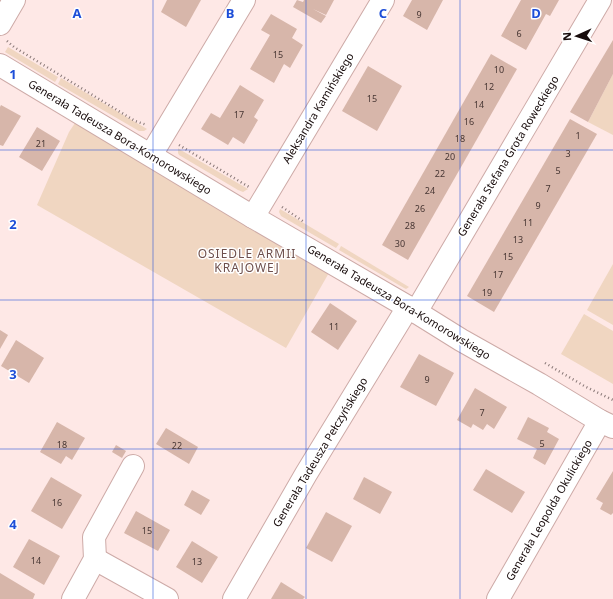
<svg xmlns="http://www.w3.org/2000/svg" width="613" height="599" font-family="'Noto Sans',sans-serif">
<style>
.green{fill:#f0d6c1}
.building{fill:#d7b6aa}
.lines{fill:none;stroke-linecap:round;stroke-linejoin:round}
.minor-casing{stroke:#cdaaa7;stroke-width:24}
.path{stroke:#897877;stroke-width:2.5;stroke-dasharray:1 3;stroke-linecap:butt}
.minor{stroke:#fff;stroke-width:22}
.grid{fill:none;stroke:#1d4ed8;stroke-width:1;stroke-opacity:0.55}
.labels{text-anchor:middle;stroke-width:3;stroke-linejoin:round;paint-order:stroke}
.number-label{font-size:9px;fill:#473633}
.street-label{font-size:11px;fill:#170b0b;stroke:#fff}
.neighbourhood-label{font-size:12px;letter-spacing:1px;fill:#6e4f4c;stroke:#fff}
.grid-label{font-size:13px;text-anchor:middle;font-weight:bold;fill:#1d4ed8;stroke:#fff;stroke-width:3;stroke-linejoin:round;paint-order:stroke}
</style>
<rect width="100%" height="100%" fill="#fee8e6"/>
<g class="green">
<path d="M8,47L58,77L55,82L5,52Z"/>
<path d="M613,74V135L588,122Z"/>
<path d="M61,78L147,129L144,131H139L58,84Z"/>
<path d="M77,120L330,271L286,348L37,205L69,132Z"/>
<path d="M178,148L179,149L248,189L243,192L238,190L179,155L178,153Z"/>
<path d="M280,209L339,244L336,248L281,216L279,212Z"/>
<path d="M341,246L409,287L406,289L404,288L339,250Z"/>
<path d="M613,264V325L587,310Z"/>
<path d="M584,314L613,331V384L561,354Z"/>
</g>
<g class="building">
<path d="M167,0H201L186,27L161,12Z"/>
<path d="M297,0L303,2L304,0H334L326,15L313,9L326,16L321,23L293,7Z"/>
<path d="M412,0H443L427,30L403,16Z"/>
<path d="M521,0H559L550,16L546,14L526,50L501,36Z"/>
<path d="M271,14L297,29L292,38L303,45L290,68L284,64L274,83L250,69L270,35L261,30Z"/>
<path d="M613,40V74L588,122L570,112Z"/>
<path d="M491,54L517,69L408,260L382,245Z"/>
<path d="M368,66L402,86L377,131L342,111Z"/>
<path d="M240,85L264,100L254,117L258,120L244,144L233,137L228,145L201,129L211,113L220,118Z"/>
<path d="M1,105L21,116L3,146L0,145V107Z"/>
<path d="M570,119L597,134L494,312L467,296Z"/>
<path d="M37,127L60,141L42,171L19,157Z"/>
<path d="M330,303L357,321L338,350L311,332Z"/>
<path d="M0,330L8,335L0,349Z"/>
<path d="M16,340L44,358L29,383L1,366Z"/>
<path d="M419,354L454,373L436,406L400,387Z"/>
<path d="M475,388L507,407L494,429L487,424L483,430L473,424L471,428L457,420Z"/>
<path d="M528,417L549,428L547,432L559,439L545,465L533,458L537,449L517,439Z"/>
<path d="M57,422L85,438L72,460L66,456L61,464L40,452Z"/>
<path d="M166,428L198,447L189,464L156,444Z"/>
<path d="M116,445L126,451L122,458L112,452Z"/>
<path d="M486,469L525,492L512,513L473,490Z"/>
<path d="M613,471V513L611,515L600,509L603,503L596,499Z"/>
<path d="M51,477L82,495L62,529L31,511Z"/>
<path d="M364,477L392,492L380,514L353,499Z"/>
<path d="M192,490L210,500L201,515L184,505Z"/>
<path d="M136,511L170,530L158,551L124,533Z"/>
<path d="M326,512L352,526L332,562L306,548Z"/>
<path d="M29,539L60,556L44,585L13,567Z"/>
<path d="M192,541L218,557L202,583L176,567Z"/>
<path d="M0,573L35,594L33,599H0Z"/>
<path d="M281,582L305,597L303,599H271Z"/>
</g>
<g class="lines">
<defs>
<g id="minor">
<path d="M0,24L14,0"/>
<path d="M0,65L253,217L408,307L461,340L539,384L600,421L613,427"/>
<path d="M151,155L244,0"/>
<path d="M253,217L383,0"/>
<path d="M416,312L600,0"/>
<path d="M95,559L167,599"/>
<path d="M73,599L95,559L94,537L133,466"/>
<path d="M234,599L306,474L408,307"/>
<path d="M498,599L600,421"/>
</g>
</defs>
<use href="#minor" class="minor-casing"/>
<g class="path">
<path d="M7,41L14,47L135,121L147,125"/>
<path d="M179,145L249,187"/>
<path d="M282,207L304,222"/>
<path d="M545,363L586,387L613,400"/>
</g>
<use href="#minor" class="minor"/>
</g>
<path class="grid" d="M153,0V599M306,0V599M460,0V599M0,150H613M0,300H613M0,449H613"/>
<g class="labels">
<g class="number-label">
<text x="419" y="18">9</text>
<text x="519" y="37">6</text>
<text x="278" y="58">15</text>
<text x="499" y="73">10</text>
<text x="489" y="90">12</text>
<text x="372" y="102">15</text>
<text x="479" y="108">14</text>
<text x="239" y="118">17</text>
<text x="469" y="125">16</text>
<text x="578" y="139">1</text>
<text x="460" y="142">18</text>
<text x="41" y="147">21</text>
<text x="568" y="157">3</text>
<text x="450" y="160">20</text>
<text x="558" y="174">5</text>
<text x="440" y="177">22</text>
<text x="548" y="192">7</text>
<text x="430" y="194">24</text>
<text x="538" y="209">9</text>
<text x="420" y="212">26</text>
<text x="528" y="226">11</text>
<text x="410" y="229">28</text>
<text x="518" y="243">13</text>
<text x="400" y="247">30</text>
<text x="508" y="260">15</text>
<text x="498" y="278">17</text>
<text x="487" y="296">19</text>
<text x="334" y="330">11</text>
<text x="427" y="383">9</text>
<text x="482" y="416">7</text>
<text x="542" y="447">5</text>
<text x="62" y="448">18</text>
<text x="177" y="449">22</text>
<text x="57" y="506">16</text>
<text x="147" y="534">15</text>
<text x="36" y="564">14</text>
<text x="197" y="565">13</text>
</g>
<g class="street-label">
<text transform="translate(318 108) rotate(-59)" y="4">Aleksandra Kamińskiego</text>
<text transform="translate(120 137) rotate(31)" y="4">Generała Tadeusza Bora-Komorowskiego</text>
<text transform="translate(508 156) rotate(-59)" y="4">Generała Stefana Grota Roweckiego</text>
<text transform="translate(399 302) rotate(31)" y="4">Generała Tadeusza Bora-Komorowskiego</text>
<text transform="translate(320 452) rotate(-59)" y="4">Generała Tadeusza Pełczyńskiego</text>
<text transform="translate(549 510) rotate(-60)" y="4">Generała Leopolda Okulickiego</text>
</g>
<g class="neighbourhood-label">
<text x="247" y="258">OSIEDLE ARMII<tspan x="247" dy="14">KRAJOWEJ</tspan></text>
</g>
</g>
<g class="grid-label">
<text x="77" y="18">A</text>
<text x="230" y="18">B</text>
<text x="383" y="18">C</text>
<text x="536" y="18">D</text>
<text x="13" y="79">1</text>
<text x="13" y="229">2</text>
<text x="13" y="379">3</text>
<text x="13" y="529">4</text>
</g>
<g transform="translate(577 36) rotate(267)" stroke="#ffffff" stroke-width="3" paint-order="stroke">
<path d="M0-3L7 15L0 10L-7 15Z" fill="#170b0b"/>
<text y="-6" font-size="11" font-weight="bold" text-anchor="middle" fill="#170b0b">N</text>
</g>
</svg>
